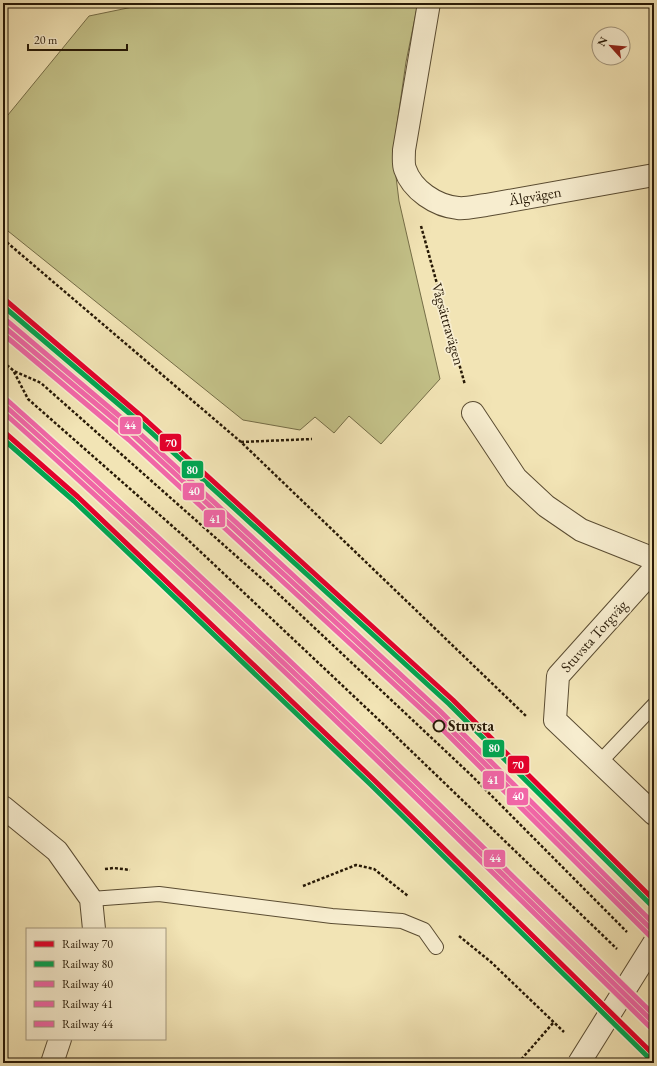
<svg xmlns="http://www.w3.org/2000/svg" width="657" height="1066" font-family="'EB Garamond',serif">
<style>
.green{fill:#c3c188;stroke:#756d47}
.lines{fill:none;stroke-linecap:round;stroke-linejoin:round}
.service-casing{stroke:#5a4c32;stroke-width:16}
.minor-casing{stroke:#5a4c32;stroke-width:24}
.path{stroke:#271906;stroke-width:2.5;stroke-dasharray:3 2;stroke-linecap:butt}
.service{stroke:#f7edcf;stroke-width:14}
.minor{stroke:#f7edcf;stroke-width:22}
.tertiary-bridge-casing{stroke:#5a4c32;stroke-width:24;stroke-linecap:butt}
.tertiary-bridge{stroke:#f7edcf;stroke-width:22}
.rail-1-casing{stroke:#f7edcf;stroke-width:8}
.rail-2-casing{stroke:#f7edcf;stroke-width:8}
.rail-3-casing{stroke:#f7edcf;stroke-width:8}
.rail-4-casing{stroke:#f7edcf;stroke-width:8}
.rail-5-casing{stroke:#f7edcf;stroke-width:8}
.rail-1{stroke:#e4002b;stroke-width:5}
.rail-2{stroke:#00a651;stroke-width:5}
.rail-3{stroke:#f166a7;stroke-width:5}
.rail-4{stroke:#f166a7;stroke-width:5}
.rail-5{stroke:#f166a7;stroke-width:5}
.stop-dot{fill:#f7edcf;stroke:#271906;stroke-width:2}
.labels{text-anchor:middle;stroke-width:3.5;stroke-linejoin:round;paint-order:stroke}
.street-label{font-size:15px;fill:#271906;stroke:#f7edcf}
.stop-label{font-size:15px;font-weight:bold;fill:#271906;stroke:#f7edcf;text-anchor:start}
.line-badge{stroke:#f7edcf;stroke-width:1.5}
.badge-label{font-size:11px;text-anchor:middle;font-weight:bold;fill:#fff}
</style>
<rect width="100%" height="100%" fill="#f2e4b5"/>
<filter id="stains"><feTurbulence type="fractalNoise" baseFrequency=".005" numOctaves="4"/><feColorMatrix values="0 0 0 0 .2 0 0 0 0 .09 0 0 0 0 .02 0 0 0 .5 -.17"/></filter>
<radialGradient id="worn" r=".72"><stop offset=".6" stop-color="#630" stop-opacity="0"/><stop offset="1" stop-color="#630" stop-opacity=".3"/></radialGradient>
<path class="green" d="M152,3H418L406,62L393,152L399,201L440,379L381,444L349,416L334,433L315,417L300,430L243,420L3,227V121L89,16Z"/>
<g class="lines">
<defs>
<g id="service">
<path d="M599,763L654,705"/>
<path d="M91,899L159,894L332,916L402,921L424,930L436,947"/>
</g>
<g id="minor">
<path d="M429,3L404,150C404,156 403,164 405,169C412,190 436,206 458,208C466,209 477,206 486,205L654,175"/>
<path d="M473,413L516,478L546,506L581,530L654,559"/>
<path d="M654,569L558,676L555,720L654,814"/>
<path d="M3,807L57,851L91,899L94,929"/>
<path d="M52,1063L60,1039"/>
</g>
</defs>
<use href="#service" class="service-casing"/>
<use href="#minor" class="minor-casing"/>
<g class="path">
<path d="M421,226L465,385"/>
<path d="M3,239L241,442L526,716"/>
<path d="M3,362L14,371L41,383L270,586L471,775L627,932"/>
<path d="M14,372L28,399L187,539L379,720L617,949"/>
<path d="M241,442L312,439"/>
<path d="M105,869L114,868L130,870"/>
<path d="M303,886L356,865L374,869L408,896"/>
<path d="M459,936L491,962L564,1032"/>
<path d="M518,1063L554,1022"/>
</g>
<use href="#service" class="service"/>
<use href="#minor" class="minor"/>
<defs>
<path id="tertiary-bridge" d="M579,1063L654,943"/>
</defs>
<use href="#tertiary-bridge" class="tertiary-bridge-casing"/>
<use href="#tertiary-bridge" class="tertiary-bridge"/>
<defs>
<g id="rail-1">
<path d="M3,298L147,421L453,700L654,900"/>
<path d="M3,431L78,497L374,780L654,1055"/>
</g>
<g id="rail-2">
<path d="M3,306L143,425L449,704L650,904"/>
<path d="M3,439L74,501L370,784L650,1059"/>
</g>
<g id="rail-3">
<path d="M3,326L133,435L436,715L654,932"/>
<path d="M3,404C227,604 441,813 654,1023"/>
</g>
<g id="rail-4">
<path d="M3,334L129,440L432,719L650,936"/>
<path d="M3,412C225,610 438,818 650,1027"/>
</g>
<g id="rail-5">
<path d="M7,321L137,431L440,711L654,924"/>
<path d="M7,400C229,598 442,806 654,1015"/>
</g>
</defs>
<use href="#rail-1" class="rail-1-casing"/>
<use href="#rail-2" class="rail-2-casing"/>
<use href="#rail-3" class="rail-3-casing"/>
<use href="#rail-4" class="rail-4-casing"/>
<use href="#rail-5" class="rail-5-casing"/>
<use href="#rail-1" class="rail-1"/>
<use href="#rail-2" class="rail-2"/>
<use href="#rail-3" class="rail-3"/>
<use href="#rail-4" class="rail-4"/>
<use href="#rail-5" class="rail-5"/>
</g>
<circle class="stop-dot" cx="439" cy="726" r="5.5"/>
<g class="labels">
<g class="street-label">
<text transform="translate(535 196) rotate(-10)" y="5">Älgvägen</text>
<text transform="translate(448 324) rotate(74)" y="5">Vågsättravägen</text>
<text transform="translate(594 636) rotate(-48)" y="5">Stuvsta Torgväg</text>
</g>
<g class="stop-label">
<text x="448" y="731">Stuvsta</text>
</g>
</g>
<g class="line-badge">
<rect x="119" y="416" width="23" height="19" rx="4" fill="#f166a7"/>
<rect x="159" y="433" width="23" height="19" rx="4" fill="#e4002b"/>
<rect x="181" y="460" width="23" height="19" rx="4" fill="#00a651"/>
<rect x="182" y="482" width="23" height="19" rx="4" fill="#f166a7"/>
<rect x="203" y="509" width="23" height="19" rx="4" fill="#f166a7"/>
<rect x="482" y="739" width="23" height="19" rx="4" fill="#00a651"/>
<rect x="507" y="755" width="23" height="19" rx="4" fill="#e4002b"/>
<rect x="482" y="770" width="23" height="20" rx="4" fill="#f166a7"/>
<rect x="506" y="787" width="23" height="19" rx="4" fill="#f166a7"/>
<rect x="483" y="849" width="23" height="19" rx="4" fill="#f166a7"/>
</g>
<g class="badge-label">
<text x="130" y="429">44</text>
<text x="171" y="447">70</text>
<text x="192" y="474">80</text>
<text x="194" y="495">40</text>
<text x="215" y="523">41</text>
<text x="494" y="752">80</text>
<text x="518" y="769">70</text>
<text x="493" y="784">41</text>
<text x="518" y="800">40</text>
<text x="495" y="862">44</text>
</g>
<rect width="657" height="1066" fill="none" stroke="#f2e4b5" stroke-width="16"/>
<rect x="4" y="4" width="649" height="1058" fill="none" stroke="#271906" stroke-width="2"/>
<rect x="8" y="8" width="641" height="1050" fill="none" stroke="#271906"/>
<rect x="26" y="928" width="140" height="112" fill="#f7edcf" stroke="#a4987f"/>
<rect x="34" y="941" width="20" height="6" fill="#e4002b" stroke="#a4987f"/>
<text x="62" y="948" font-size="12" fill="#271906">Railway 70</text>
<rect x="34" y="961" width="20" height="6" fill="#00a651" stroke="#a4987f"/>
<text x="62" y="968" font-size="12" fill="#271906">Railway 80</text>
<rect x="34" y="981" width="20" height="6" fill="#f166a7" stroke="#a4987f"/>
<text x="62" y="988" font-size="12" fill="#271906">Railway 40</text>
<rect x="34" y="1001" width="20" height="6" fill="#f166a7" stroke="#a4987f"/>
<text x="62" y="1008" font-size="12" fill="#271906">Railway 41</text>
<rect x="34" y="1021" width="20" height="6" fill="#f166a7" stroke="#a4987f"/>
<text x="62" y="1028" font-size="12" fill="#271906">Railway 44</text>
<g transform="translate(611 46) rotate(297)"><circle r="19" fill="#f7edcf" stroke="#a4987f"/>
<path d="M0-3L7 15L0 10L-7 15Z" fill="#8f2418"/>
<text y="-6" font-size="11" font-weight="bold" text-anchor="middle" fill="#271906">N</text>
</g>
<path d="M28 44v6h99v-6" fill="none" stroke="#271906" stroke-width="2"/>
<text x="34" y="44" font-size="12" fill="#271906" stroke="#f7edcf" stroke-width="3" paint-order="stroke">20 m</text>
<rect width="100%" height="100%" filter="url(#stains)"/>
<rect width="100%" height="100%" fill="url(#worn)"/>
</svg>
